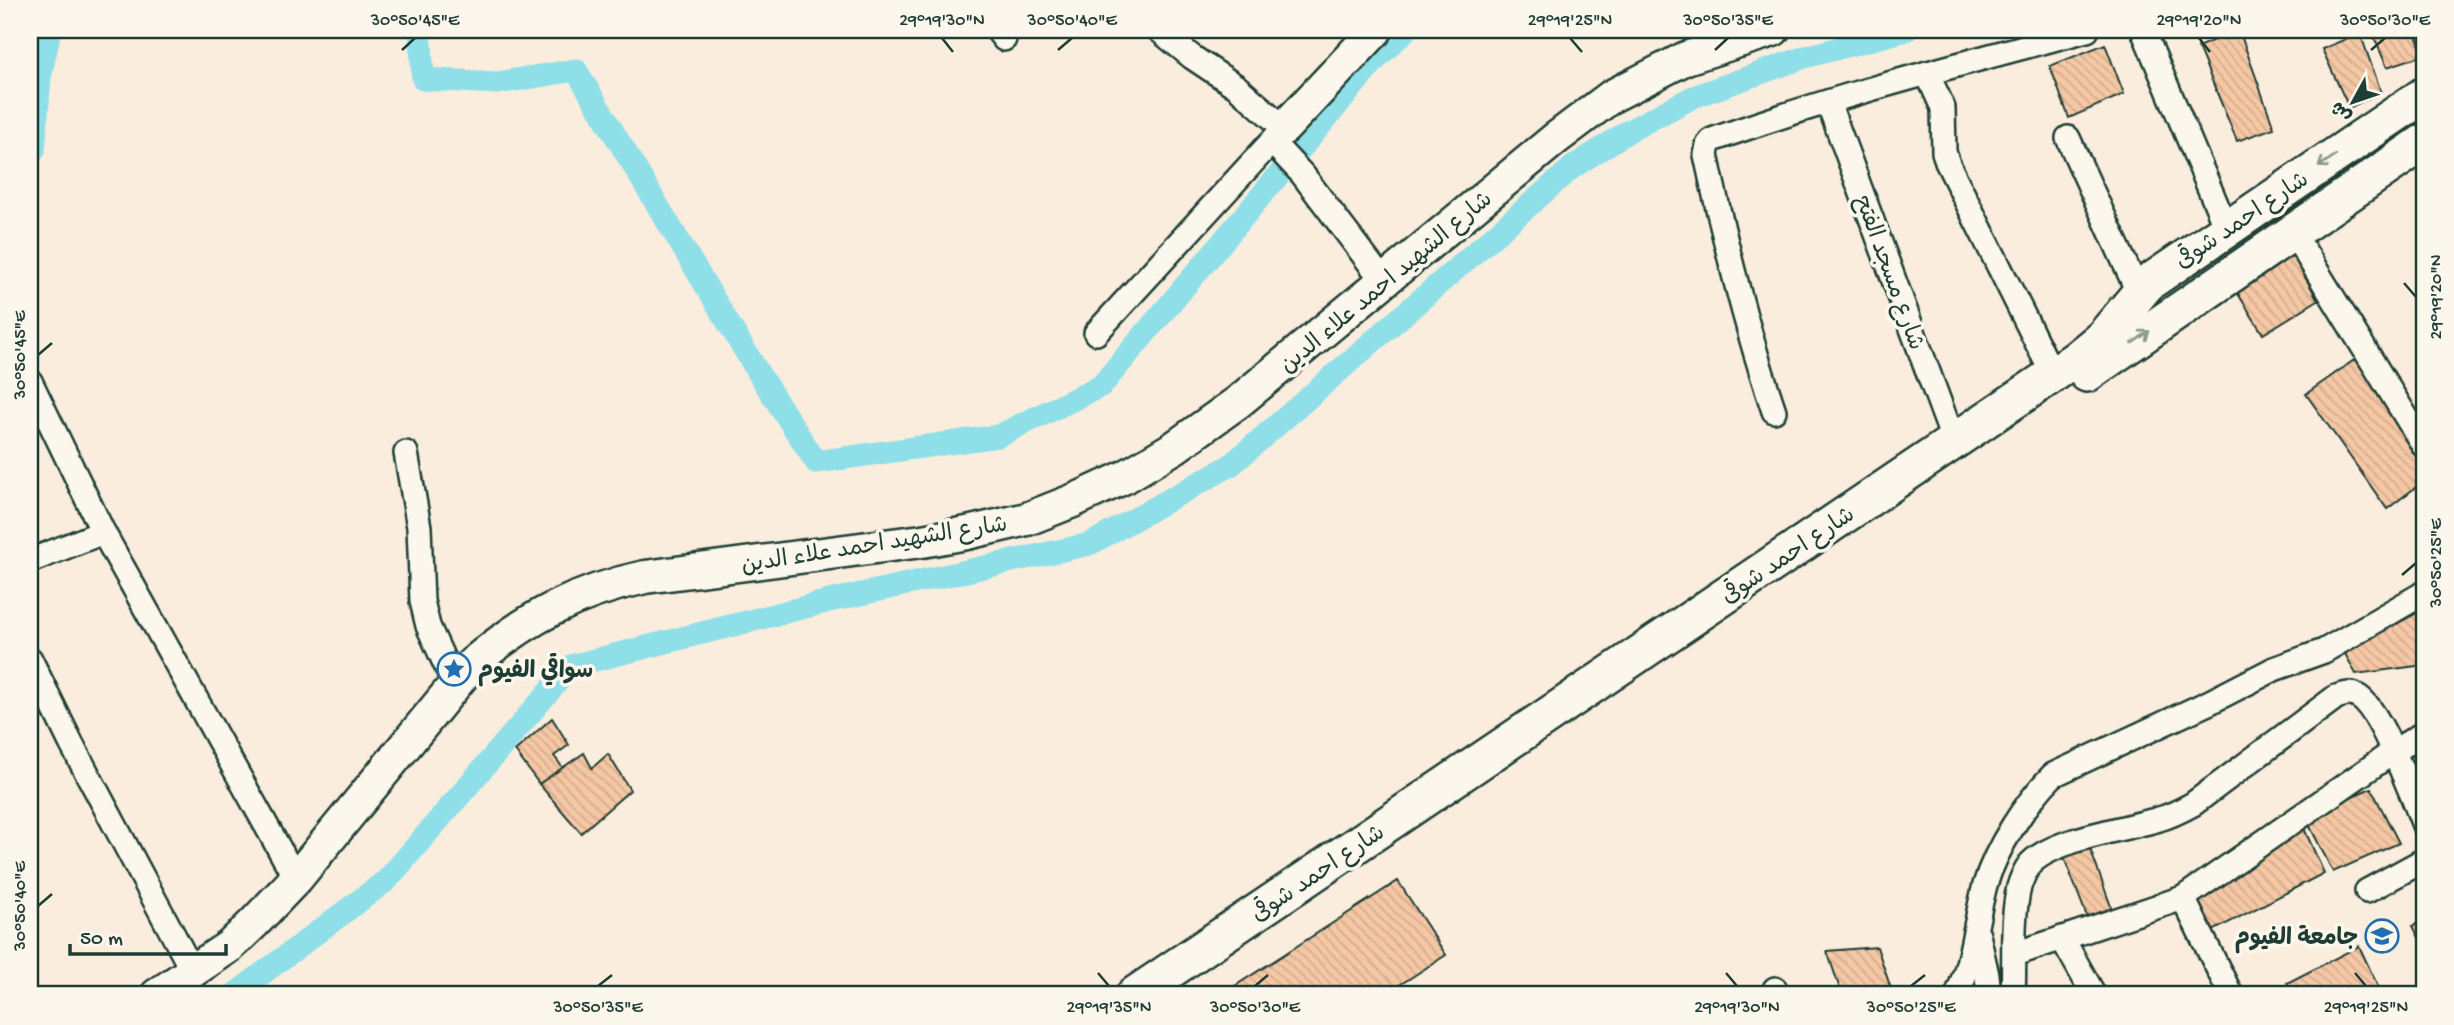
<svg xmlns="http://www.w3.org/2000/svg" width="2454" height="1025" font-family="'Gochi Hand','Playpen Sans Arabic',sans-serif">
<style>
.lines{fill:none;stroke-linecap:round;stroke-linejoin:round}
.canal{stroke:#8edfe8;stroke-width:23}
.building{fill:url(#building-back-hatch);stroke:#1f3d34;stroke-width:2}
.street-casing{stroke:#1f3d34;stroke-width:28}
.secondary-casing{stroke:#1f3d34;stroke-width:37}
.primary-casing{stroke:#1f3d34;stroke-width:40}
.street{stroke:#fbf7ec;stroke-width:23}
.secondary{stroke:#fbf7ec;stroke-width:32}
.primary{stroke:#fbf7ec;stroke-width:35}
.oneway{stroke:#8d9a90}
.ticks{fill:none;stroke:#1f3d34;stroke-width:2.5}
.labels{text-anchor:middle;stroke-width:7;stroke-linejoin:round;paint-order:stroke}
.street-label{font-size:23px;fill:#1f3d34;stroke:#fbf7ec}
.poi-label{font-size:23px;font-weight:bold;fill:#1f3d34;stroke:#fbf7ec;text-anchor:start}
.neatline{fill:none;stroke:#1f3d34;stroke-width:2.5}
.ticks-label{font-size:18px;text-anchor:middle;fill:#1f3d34}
</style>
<defs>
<pattern id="building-back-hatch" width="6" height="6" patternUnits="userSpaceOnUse" patternTransform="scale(1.75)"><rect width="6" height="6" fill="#f5c7a4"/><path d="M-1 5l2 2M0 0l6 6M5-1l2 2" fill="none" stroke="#d2ac8e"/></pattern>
</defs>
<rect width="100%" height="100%" fill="#faedde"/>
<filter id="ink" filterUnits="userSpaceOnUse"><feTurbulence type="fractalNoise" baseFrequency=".0143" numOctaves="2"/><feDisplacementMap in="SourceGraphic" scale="14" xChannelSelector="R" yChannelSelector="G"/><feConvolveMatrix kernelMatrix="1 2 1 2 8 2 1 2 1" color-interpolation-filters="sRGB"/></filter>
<g filter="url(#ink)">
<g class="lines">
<g class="canal">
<path d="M420,30L423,79L497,83L576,70L759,374L816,462L998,436L1101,386L1378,57L1406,30"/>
<path d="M30,152L34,150L40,77L50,30"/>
<path d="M234,995L387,880L571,666L829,601L1090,544L1231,465L1573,167L1627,132L1693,97L1805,57L1907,30"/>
</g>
</g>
<g class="building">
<path d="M2236,30H2239L2274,128L2237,141L2198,47Z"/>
<path d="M2371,30H2414L2424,55L2387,67Z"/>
<path d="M2414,30H2424V55Z"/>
<path d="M2360,33L2381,92L2349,108L2322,49Z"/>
<path d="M2105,44L2124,94L2069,118L2050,66Z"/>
<path d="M2289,248L2318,300L2263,334L2232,284Z"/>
<path d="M2357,358L2424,466V481L2387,509L2306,394Z"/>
<path d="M2424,609V665L2356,674L2344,652Z"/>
<path d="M552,718L569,745L554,756L563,768L539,784L515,751Z"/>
<path d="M2424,749V776L2412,754Z"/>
<path d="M584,753L592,768L608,754L630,790L581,833L539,784Z"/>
<path d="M2371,788L2399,843L2333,872L2305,817Z"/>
<path d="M2302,824L2324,873L2209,933L2192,900Z"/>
<path d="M2088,843L2113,912L2088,919L2061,850Z"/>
<path d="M1398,881L1446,955L1384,995H1221Z"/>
<path d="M2424,920V947L2413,926Z"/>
<path d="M2359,946L2382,995H2293L2287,983Z"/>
<path d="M1877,947L1893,995H1842L1827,951Z"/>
</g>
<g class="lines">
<defs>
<g id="street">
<path d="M997,30L1004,39"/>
<path d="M2143,30L2227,230"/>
<path d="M1927,73L1943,108L1944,152L1948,164L2053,375"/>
<path d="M1828,102L1954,442"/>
<path d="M2068,138L2138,292"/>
<path d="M1272,142L1303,175L1384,282"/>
<path d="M2294,234L2424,446"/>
<path d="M1096,333L1284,128L1237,87L1192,57L1159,30"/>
<path d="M30,381L103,532L296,879"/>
<path d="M1774,411C1745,325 1725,243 1706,155L1708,145L1712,140C1834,96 1961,64 2087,30"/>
<path d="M406,453L419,527L422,601L428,626L454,683"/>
<path d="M30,561L103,532"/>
<path d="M30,659L71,743L193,972"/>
<path d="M2367,891L2424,860"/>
<path d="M2183,898L2231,995"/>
<path d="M1978,935L1987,975L1989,995"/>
<path d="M2062,938L2094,995"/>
<path d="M2015,954L2183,898L2393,752L2424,733"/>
<path d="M1775,989L1776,995"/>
<path d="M1957,995C1973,960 1975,922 1985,885C1996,848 2026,802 2053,775L2210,702L2274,669L2324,651L2424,593"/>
<path d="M2013,995C2015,960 2011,921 2019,887C2021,880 2026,868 2031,863C2054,839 2126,829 2159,819C2171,816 2182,810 2193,804L2336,697C2344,695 2349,692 2357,696C2379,706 2414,800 2424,825"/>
</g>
<g id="secondary">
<path d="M1284,128L1376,30"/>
<path d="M157,995L230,946L254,923L296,879L472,664C526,618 576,592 645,577L922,541L967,533L1027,519L1075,500L1125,477L1175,447L1238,402L1555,139L1612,96L1686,58L1773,30"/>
</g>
<g id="primary">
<path d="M2087,374L2424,142"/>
<path d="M1134,995L2076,359L2103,337L2148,283L2424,95"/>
</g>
</defs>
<use href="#street" class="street-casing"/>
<use href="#secondary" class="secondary-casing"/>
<use href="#primary" class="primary-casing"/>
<use href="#street" class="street"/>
<use href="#secondary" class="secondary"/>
<use href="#primary" class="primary"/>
</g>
<defs><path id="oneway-shaft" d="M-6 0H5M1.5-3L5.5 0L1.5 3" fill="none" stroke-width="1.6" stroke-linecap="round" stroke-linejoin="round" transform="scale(1.75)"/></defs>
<g class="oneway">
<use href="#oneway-shaft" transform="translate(2327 161) rotate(146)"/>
<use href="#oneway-shaft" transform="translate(2141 337) rotate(-35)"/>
</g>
</g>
<path class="ticks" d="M942,38L953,52M1570,38L1582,52M2199,38L2210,52M402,50L415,38M1058,50L1072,38M1715,50L1728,38M2371,50L2385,38M2404,283L2416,297M38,355L52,343M2402,575L2416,563M38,906L52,894M1098,973L1109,986M1726,973L1737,986M2355,973L2366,986M598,986L612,975M1255,986L1268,975M1911,986L1925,975"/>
<defs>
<symbol id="sight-ring" viewBox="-11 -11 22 22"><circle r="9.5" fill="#fbf7ec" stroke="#1f6fb2" stroke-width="1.5"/><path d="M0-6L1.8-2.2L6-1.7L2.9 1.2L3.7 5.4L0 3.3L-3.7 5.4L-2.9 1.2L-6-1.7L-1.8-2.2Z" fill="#1f6fb2"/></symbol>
<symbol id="university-ring" viewBox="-11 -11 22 22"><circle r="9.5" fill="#fbf7ec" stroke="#1f6fb2" stroke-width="1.5"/><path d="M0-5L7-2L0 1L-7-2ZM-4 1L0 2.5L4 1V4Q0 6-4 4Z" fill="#1f6fb2"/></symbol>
</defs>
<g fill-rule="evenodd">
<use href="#sight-ring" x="435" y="650" width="38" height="38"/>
<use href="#university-ring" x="2363" y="917" width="38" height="38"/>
</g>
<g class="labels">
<g class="street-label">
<text transform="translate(2241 219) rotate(-34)" y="8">شارع احمد شوقى</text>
<text transform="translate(1891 272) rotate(70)" y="8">شارع مسجد الفتح</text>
<text transform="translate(1385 281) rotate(-40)" y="8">شارع الشهيد احمد علاء الدين</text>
<text transform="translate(874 543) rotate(-9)" y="8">شارع الشهيد احمد علاء الدين</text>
<text transform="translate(1787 554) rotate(-34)" y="8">شارع احمد شوقى</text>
<text transform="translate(1317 872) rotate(-34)" y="8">شارع احمد شوقى</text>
</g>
<g class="poi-label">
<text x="478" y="677">سواقي الفيوم</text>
<text x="2358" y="944" text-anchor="end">جامعة الفيوم</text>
</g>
</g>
<rect width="2454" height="1025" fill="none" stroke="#fbf7ec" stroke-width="77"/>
<g transform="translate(2353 102) rotate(230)" stroke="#fbf7ec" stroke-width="5" paint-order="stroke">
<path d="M0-5L12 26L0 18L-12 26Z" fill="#1f3d34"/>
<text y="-10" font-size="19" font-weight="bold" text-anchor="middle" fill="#1f3d34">ش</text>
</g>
<path d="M70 944v10h156v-10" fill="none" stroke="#1f3d34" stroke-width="3.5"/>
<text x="80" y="944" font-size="21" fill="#1f3d34" stroke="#fbf7ec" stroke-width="5" paint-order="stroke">50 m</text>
<rect x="38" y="38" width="2378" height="948" class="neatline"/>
<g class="ticks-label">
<text x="415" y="25">30°50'45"E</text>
<text x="942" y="25">29°19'30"N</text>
<text x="1072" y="25">30°50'40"E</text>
<text x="1570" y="25">29°19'25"N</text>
<text x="1728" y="25">30°50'35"E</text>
<text x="2199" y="25">29°19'20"N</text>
<text x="2385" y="25">30°50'30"E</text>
<text transform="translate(2435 297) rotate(-90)" y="6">29°19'20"N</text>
<text transform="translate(19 355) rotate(-90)" y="6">30°50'45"E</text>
<text transform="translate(2435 563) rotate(-90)" y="6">30°50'25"E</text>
<text transform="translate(19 906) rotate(-90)" y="6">30°50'40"E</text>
<text x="598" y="1012">30°50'35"E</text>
<text x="1109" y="1012">29°19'35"N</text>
<text x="1255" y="1012">30°50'30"E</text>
<text x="1737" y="1012">29°19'30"N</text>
<text x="1911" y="1012">30°50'25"E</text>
<text x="2366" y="1012">29°19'25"N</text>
</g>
</svg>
